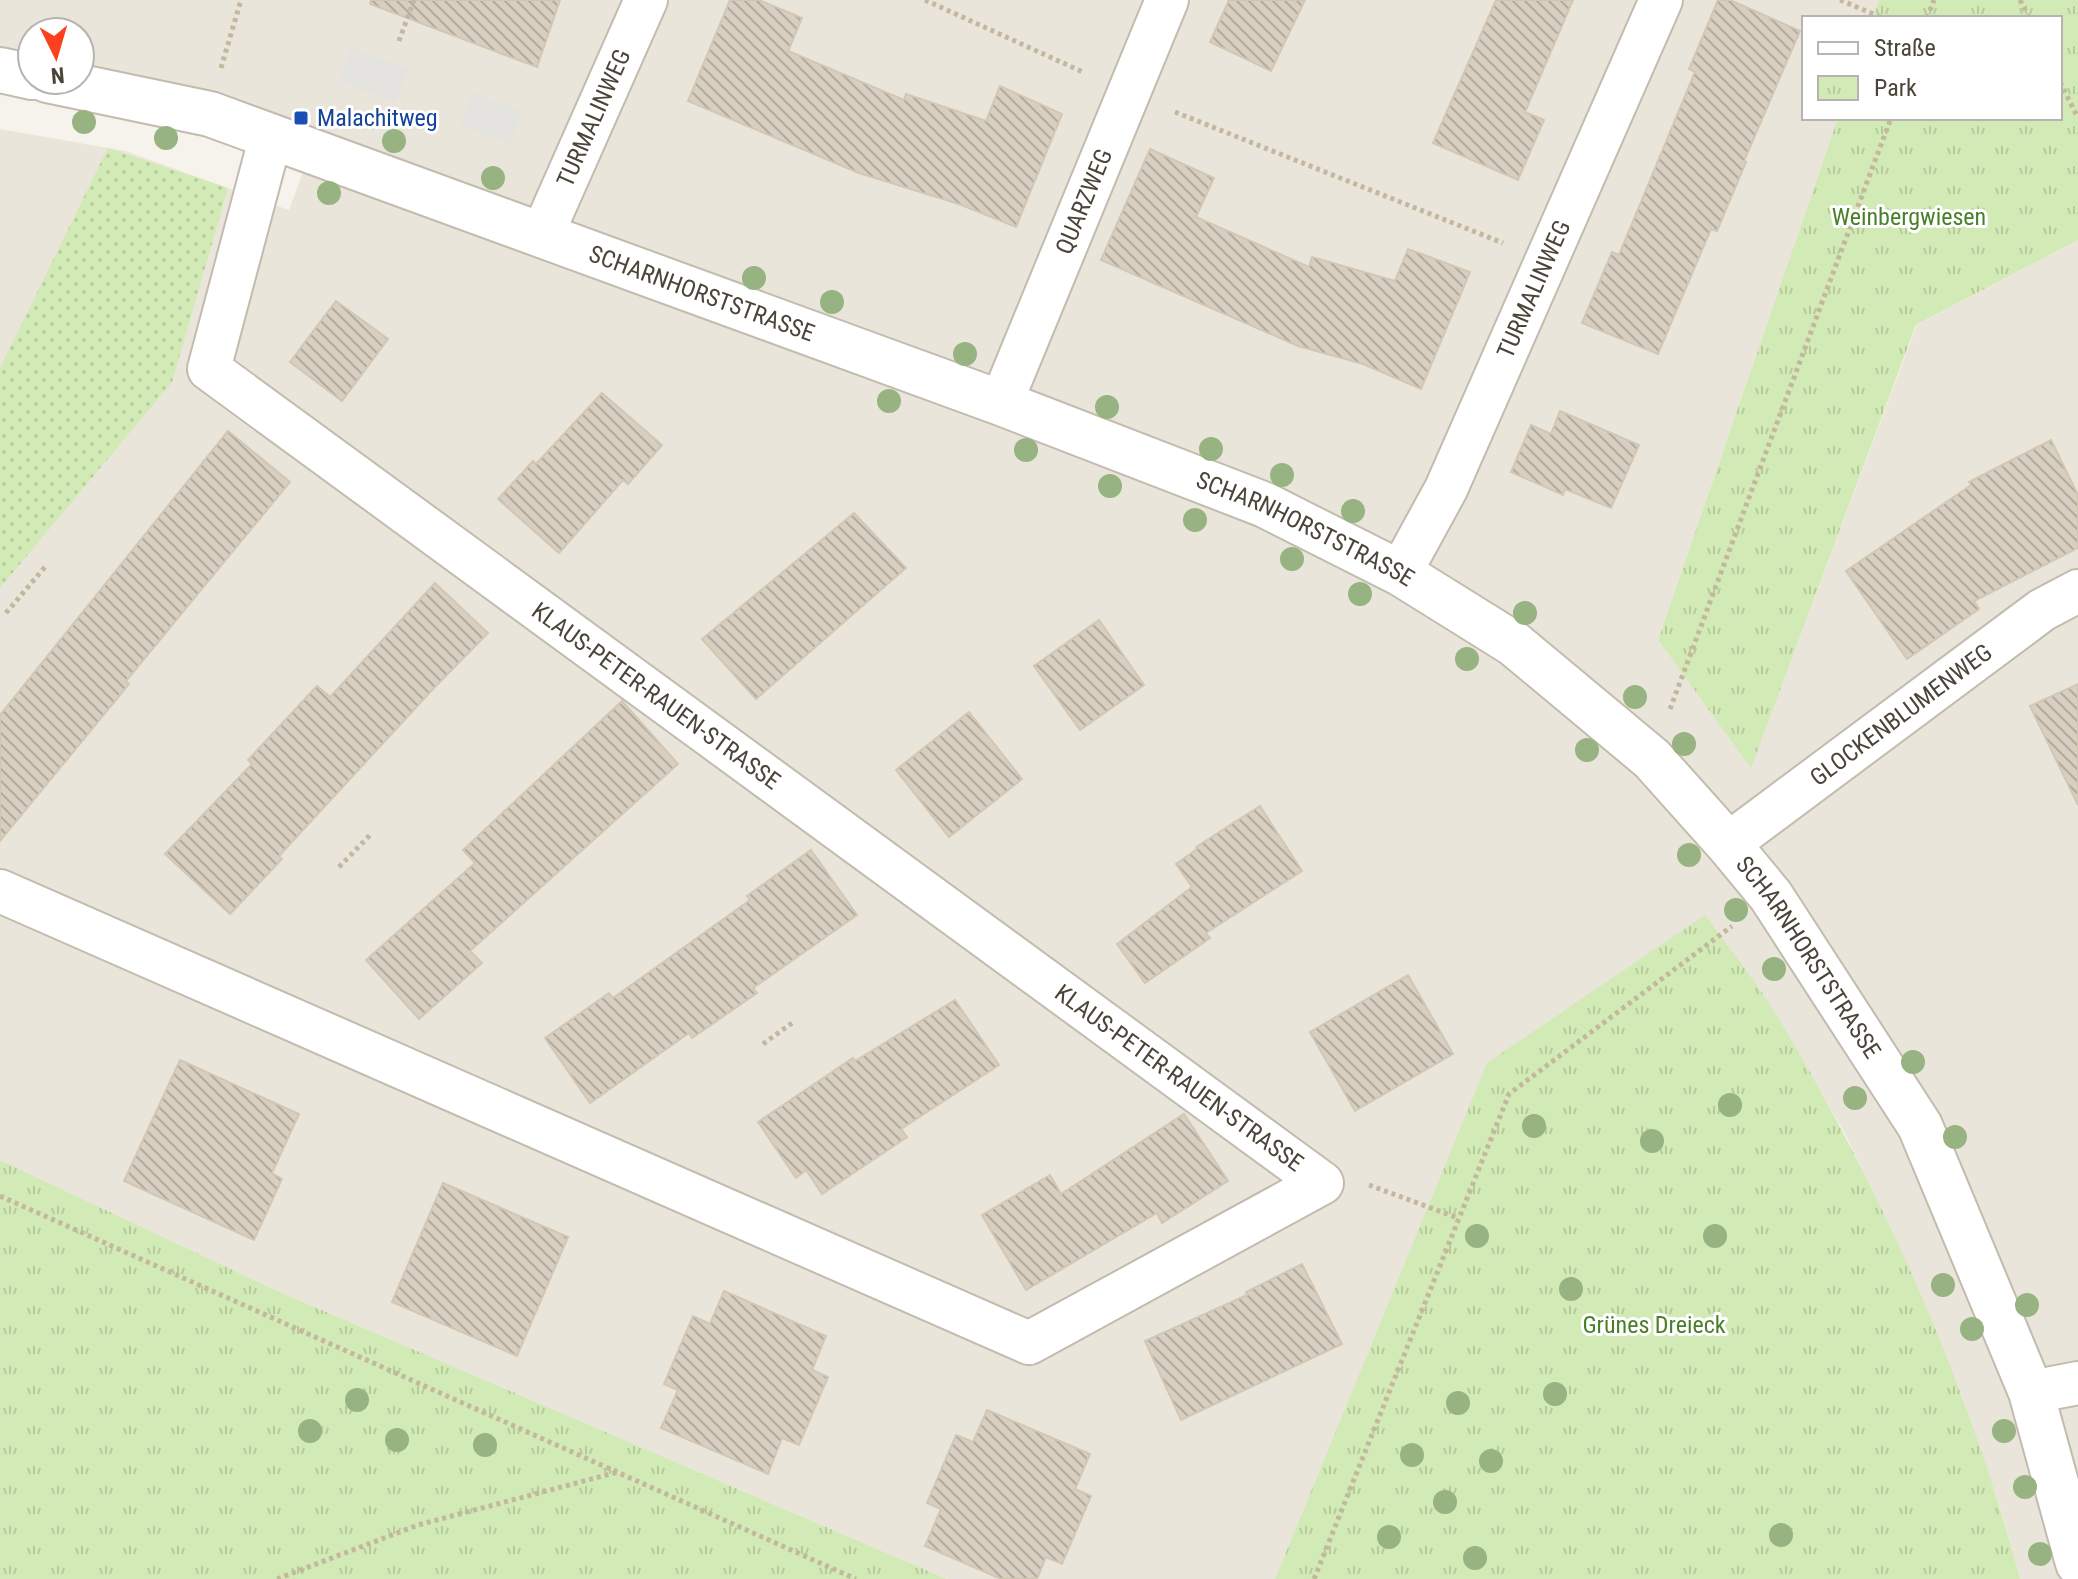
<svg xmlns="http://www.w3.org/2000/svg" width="2078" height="1579" font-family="'Roboto Condensed',sans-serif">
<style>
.residential{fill:#eae5da;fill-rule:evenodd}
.grass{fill:url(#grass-dots)}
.park{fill:url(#park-tufts)}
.parking{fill:#e5e3e0}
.building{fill:url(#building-back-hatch);stroke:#d3c7b4;stroke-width:2}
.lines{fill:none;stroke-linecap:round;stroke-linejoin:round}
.minor-casing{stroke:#c2bbae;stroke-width:46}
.tertiary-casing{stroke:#c2bbae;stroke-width:48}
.path{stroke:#c4b79f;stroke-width:5;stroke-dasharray:4 4;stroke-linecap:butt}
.minor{stroke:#fff;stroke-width:42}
.tertiary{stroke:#fff;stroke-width:44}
.tree{fill:#97b381}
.transit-dot{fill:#1a4fb4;stroke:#fff;stroke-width:3}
.labels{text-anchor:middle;stroke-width:6;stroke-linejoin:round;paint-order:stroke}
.street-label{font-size:24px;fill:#4b4439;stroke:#fff}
.transit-label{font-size:24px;fill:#164399;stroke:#fff;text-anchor:start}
.park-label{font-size:24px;fill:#4a7f2a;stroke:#fff}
</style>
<defs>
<pattern id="grass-dots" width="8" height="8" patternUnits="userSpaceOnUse" patternTransform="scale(2)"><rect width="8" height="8" fill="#d2eab5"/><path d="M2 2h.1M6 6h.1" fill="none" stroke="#b6ca9c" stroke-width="1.8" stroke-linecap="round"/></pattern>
<pattern id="park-tufts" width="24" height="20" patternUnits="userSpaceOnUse" patternTransform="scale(2)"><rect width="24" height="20" fill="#d2eab5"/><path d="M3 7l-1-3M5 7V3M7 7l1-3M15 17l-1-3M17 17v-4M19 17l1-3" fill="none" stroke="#b6ca9c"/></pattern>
<pattern id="building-back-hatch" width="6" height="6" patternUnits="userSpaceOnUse" patternTransform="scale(2)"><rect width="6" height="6" fill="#d8cfc1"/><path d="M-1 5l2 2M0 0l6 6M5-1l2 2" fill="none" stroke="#b1aa9e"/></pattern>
</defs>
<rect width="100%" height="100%" fill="#f6f3ec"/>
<path class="residential" d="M0,0H1879L1873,18H1804V118H1838L1658,640L1751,767L1917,325L2078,240V1579H2020L2003,1517L1961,1393L1899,1248L1848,1139L1777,1016L1487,1064L1275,1579H947L273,1289L0,1160V129L125,151L289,210L311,151L0,74ZM32,32H80V80H32Z"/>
<path class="grass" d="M108,148L228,188L172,382L0,588V368Z"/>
<g class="park">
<path d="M1879,0H2078V240L1916,325L1751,768L1658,640L1838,118H2060V18H1873Z"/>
<path d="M1705,915C1730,949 1757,983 1779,1019C1883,1193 1968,1382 2020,1579H1275L1487,1063Z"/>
<path d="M0,1160L273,1289L947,1579H0Z"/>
</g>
<g class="parking">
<path d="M351,47L408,68L396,102L338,81Z"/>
<path d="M472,92L523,111L511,144L460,126Z"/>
</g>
<g class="building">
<path d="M371,0H560L537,67L370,4Z"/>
<path d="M730,0H759L802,18L788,51L904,100L906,94L986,121L1000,86L1062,114L1016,227L959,204L859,173L688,101Z"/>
<path d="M1229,0H1305L1271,71L1210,42Z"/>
<path d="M1496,0H1573L1525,112L1544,120L1518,180L1433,143Z"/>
<path d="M1718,0H1730L1800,31L1744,161L1746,162L1717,231L1711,229L1658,354L1582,323L1612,252L1619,255L1695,72L1689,69Z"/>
<path d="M1150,149L1214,178L1196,217L1309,267L1312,257L1395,281L1408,249L1470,272L1421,389L1363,364L1298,346L1101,260Z"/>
<path d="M336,301L388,339L342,401L290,362Z"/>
<path d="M602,393L662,445L628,484L623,480L559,553L498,499L533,461L536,464Z"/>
<path d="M1560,411L1639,445L1611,508L1565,489L1563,495L1511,472L1531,425L1551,434Z"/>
<path d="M228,431L290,482L126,681L129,684L0,841V715Z"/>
<path d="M2051,440L2078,495V548L1974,601L1979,609L1907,659L1846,571L1971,485L1969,482Z"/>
<path d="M854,513L906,568L756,699L702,639Z"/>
<path d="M435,583L488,633L434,688L279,856L282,859L230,914L165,854L252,764L248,760L317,686L330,697Z"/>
<path d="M1099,620L1144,685L1080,730L1034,666Z"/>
<path d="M2078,684V805L2030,706Z"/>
<path d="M622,701L678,764L470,951L482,963L419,1019L366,960L475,863L463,850Z"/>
<path d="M969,712L1022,779L949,837L896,770Z"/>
<path d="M1260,806L1302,871L1206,933L1210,938L1145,983L1117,944L1192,887L1176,864L1197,849L1196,847Z"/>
<path d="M811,850L857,915L753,988L757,993L692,1038L689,1033L590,1103L545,1038L609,993L613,998L750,900L747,896Z"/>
<path d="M1408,975L1453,1054L1355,1111L1310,1032Z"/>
<path d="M955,1000L999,1065L901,1129L907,1137L822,1194L806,1170L796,1178L758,1122L853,1058L855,1061Z"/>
<path d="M180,1060L299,1114L272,1173L282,1179L254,1240L124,1181Z"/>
<path d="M1184,1114L1228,1181L1162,1223L1157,1213L1026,1290L982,1215L1050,1175L1061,1194Z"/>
<path d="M443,1183L568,1237L517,1356L392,1302Z"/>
<path d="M1302,1264L1342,1344L1181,1420L1145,1341L1247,1295L1246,1292Z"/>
<path d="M724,1291L826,1336L812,1370L828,1377L799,1445L782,1438L768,1474L661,1428L678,1390L664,1384L693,1316L710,1324Z"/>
<path d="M987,1410L1090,1454L1075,1489L1091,1496L1062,1564L1046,1557L1037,1579H1001L925,1546L941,1509L927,1503L956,1435L973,1442Z"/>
</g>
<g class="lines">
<defs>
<g id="minor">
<path id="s1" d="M542,235L646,0"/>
<path id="s2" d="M1001,403L1167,0"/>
<path id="s3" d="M1400,573L1446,489L1661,0"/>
<path id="s4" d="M1728,844L2042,610L2078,591"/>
<path d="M0,891L1029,1343L1322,1183L209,369L271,136"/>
<path d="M2031,1392L2078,1383"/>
</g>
<g id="tertiary">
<path d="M0,70L32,77"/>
<path id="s5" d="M47,80L210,114L1001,403L1265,505L1400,573L1514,644L1652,759L1728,844L1771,896L1920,1126L2031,1392L2078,1563"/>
</g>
</defs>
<use href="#minor" class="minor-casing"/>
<use href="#tertiary" class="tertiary-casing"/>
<g class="path">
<path d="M925,0L1085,73"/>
<path d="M1840,0L1883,18"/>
<path d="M2020,0L2029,18"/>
<path d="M1927,18L1934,0"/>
<path d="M399,41L414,0"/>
<path d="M221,68L241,0"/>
<path d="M2060,82L2078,118"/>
<path d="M1175,112L1503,243"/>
<path d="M6,613L45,567"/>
<path d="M1670,709L1891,118"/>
<path d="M339,867L371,834"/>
<path d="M763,1044L792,1023"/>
<path d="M1369,1185L1458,1218"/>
<path d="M0,1196L856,1579"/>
<path d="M277,1579L418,1525L618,1472"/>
<path d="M1314,1579L1509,1094L1732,926"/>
</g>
<use href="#minor" class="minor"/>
<use href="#tertiary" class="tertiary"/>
</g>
<g class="tree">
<circle cx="84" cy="122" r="12"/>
<circle cx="166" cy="138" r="12"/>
<circle cx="394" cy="141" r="12"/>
<circle cx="493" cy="178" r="12"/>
<circle cx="329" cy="193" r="12"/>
<circle cx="754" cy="278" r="12"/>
<circle cx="832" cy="302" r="12"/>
<circle cx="965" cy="354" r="12"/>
<circle cx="889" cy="401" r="12"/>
<circle cx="1107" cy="407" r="12"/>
<circle cx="1211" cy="449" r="12"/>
<circle cx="1026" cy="450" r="12"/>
<circle cx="1282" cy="475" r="12"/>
<circle cx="1110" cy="486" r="12"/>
<circle cx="1353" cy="511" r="12"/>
<circle cx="1195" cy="520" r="12"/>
<circle cx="1292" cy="559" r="12"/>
<circle cx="1360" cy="594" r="12"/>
<circle cx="1525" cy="613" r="12"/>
<circle cx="1467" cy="659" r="12"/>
<circle cx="1635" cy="697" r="12"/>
<circle cx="1684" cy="744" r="12"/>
<circle cx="1587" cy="750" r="12"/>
<circle cx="1689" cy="855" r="12"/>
<circle cx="1736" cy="910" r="12"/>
<circle cx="1774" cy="969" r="12"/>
<circle cx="1913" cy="1062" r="12"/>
<circle cx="1855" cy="1098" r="12"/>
<circle cx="1730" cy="1105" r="12"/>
<circle cx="1534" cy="1126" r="12"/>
<circle cx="1955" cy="1137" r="12"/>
<circle cx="1652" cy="1141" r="12"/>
<circle cx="1477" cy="1236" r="12"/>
<circle cx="1715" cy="1236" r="12"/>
<circle cx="1943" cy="1285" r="12"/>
<circle cx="1571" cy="1289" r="12"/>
<circle cx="2027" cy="1305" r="12"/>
<circle cx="1972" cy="1329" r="12"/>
<circle cx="1555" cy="1394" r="12"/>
<circle cx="357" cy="1400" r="12"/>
<circle cx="1458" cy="1403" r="12"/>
<circle cx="310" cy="1431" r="12"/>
<circle cx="2004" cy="1431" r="12"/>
<circle cx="397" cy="1440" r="12"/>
<circle cx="485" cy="1445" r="12"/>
<circle cx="1412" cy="1455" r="12"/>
<circle cx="1491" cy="1461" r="12"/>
<circle cx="2025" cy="1487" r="12"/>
<circle cx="1445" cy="1502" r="12"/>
<circle cx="1781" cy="1535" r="12"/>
<circle cx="1389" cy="1537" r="12"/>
<circle cx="2040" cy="1554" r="12"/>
<circle cx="1475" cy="1558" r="12"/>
</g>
<rect class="transit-dot" x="293" y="110" width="16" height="16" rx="4"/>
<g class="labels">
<g class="street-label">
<text dy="8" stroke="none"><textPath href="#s1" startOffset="128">TURMALINWEG</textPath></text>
<text dy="8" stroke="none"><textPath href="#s2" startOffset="218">QUARZWEG</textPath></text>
<text dy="8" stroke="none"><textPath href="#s3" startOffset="314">TURMALINWEG</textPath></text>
<text dy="8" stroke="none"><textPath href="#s5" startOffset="690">SCHARNHORSTSTRASSE</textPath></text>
<text dy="8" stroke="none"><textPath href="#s5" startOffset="1338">SCHARNHORSTSTRASSE</textPath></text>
<text transform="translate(656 696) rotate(36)" y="8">KLAUS-PETER-RAUEN-STRASSE</text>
<text dy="8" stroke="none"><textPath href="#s4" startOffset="216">GLOCKENBLUMENWEG</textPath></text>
<text dy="8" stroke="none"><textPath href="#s5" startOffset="2010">SCHARNHORSTSTRASSE</textPath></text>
<text transform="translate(1179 1078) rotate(36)" y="8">KLAUS-PETER-RAUEN-STRASSE</text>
</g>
<g class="transit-label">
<text x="317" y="126">Malachitweg</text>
</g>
<g class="park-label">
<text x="1909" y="225">Weinbergwiesen</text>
<text x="1654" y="1333">Grünes Dreieck</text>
</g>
</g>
<rect x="1802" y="16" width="260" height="104" fill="#ffffff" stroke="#b7b4b0" stroke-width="2"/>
<rect x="1818" y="42" width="40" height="12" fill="#ffffff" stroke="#b7b4b0" stroke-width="2"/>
<text x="1874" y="56" font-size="24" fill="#4b4439">Straße</text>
<rect x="1818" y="76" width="40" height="24" fill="url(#park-tufts)" stroke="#b7b4b0" stroke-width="2"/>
<text x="1874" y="96" font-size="24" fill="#4b4439">Park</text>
<g transform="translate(56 56) rotate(175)"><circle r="38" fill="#ffffff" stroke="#b7b4b0" stroke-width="2"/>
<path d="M0-6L14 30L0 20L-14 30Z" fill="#fc3f1d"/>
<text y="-12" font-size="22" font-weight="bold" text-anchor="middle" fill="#4b4439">N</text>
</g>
</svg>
